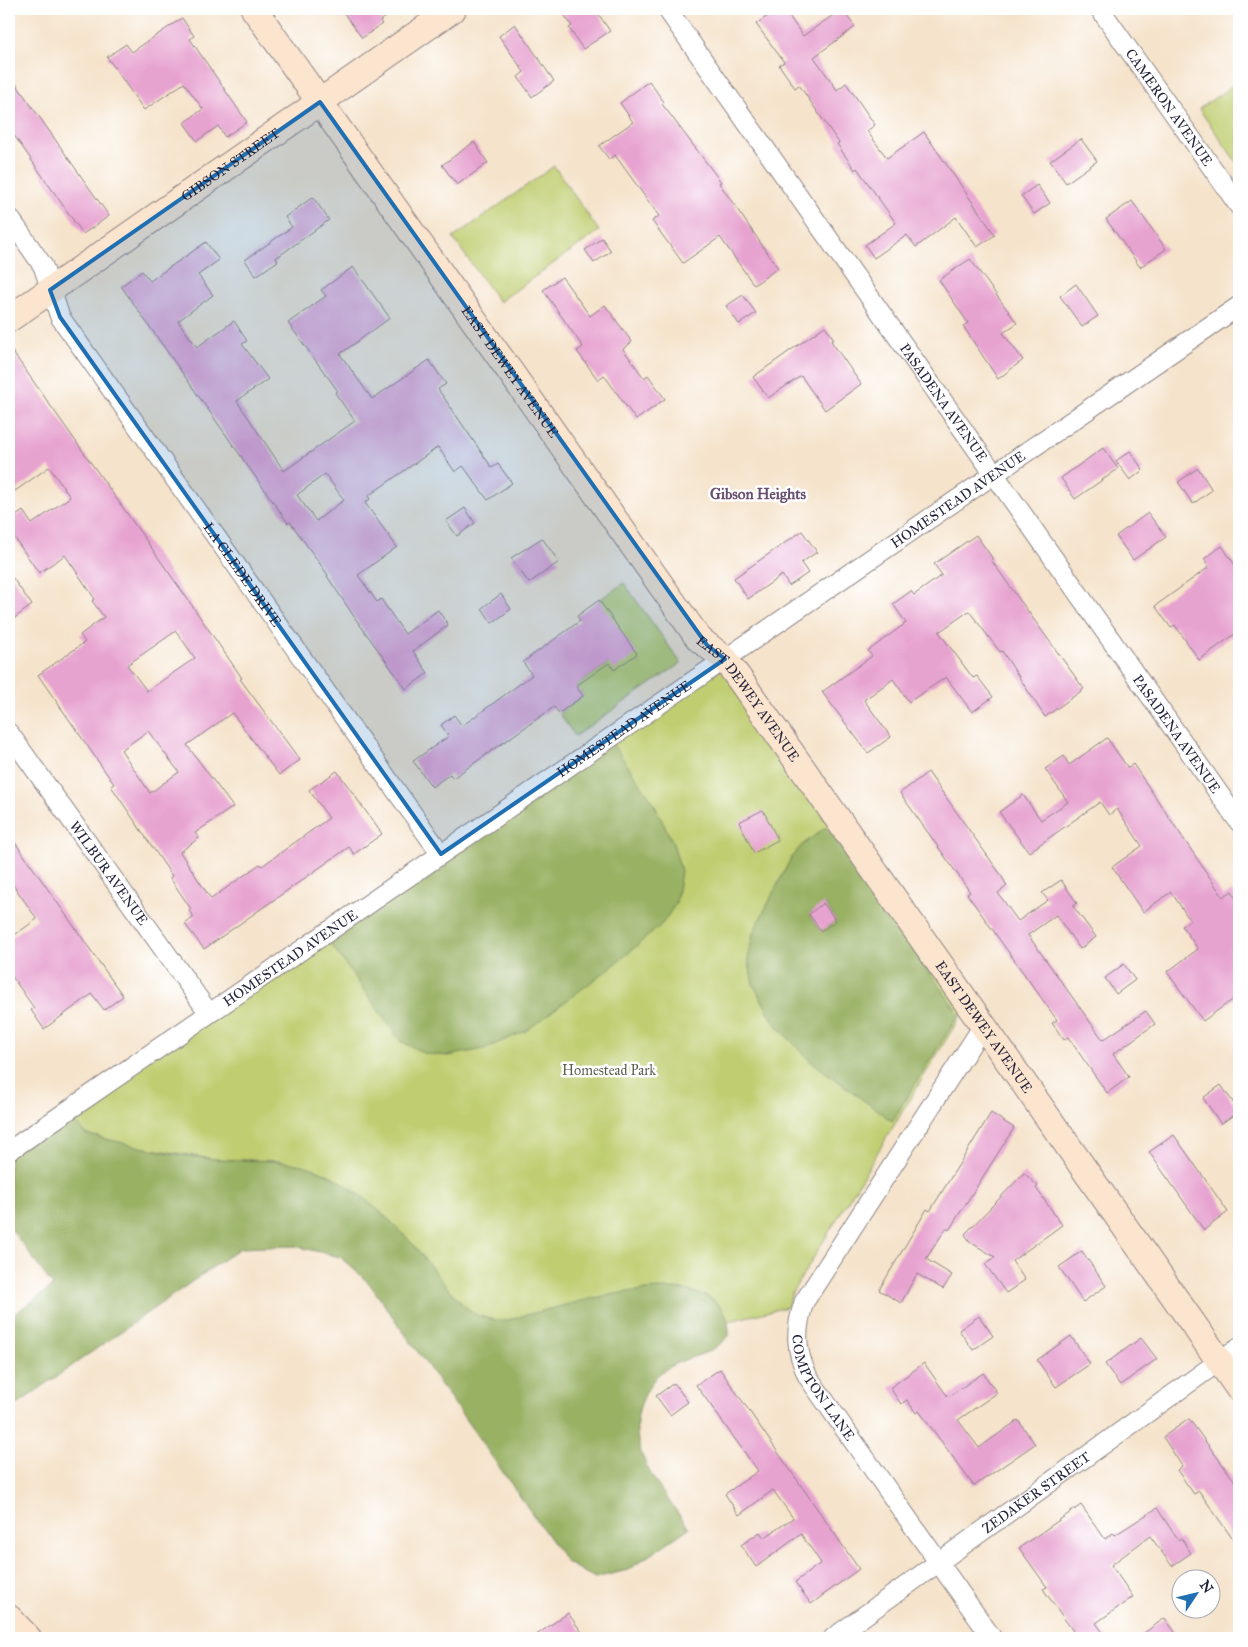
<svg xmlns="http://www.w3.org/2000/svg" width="1248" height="1647" font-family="'IM FELL Great Primer',serif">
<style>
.green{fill:#c0ce71;stroke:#717856}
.forest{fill:#98b163;stroke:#5d6a4f;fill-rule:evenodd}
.building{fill:#e7a3d0;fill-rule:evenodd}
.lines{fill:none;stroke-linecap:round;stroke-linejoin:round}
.street-casing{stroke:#8c8283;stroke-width:21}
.secondary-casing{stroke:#8c8283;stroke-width:28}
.street{stroke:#fff;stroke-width:19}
.secondary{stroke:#fce5cf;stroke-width:26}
.marked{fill:#1f6fb2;fill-opacity:0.2;stroke:#1f6fb2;stroke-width:4;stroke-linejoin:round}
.labels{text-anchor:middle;stroke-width:5;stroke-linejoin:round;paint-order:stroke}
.street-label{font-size:14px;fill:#22223b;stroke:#fff}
.park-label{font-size:14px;fill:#595e4e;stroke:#fff}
.neighbourhood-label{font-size:15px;font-weight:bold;fill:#674f6f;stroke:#fff}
</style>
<rect width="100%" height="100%" fill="#fff"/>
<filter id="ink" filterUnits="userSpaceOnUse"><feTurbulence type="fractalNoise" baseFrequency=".02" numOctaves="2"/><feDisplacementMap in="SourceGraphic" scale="10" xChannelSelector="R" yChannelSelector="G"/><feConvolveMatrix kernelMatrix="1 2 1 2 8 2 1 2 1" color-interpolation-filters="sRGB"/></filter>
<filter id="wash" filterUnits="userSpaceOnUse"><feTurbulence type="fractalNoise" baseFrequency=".0096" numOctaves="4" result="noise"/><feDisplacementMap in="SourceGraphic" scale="20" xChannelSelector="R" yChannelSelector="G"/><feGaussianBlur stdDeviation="1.12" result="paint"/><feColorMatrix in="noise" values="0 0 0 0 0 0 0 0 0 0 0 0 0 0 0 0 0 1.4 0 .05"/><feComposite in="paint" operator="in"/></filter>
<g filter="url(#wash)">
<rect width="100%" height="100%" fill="#f5e3cb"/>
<g class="green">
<path d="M1239,81V166L1199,109Z"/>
<path d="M554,166L599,231L499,302L453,238Z"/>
<path d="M624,583L681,663L575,736L559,713L583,696L576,686L609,663L599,600Z"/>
<path d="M725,659L963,1012L792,1293L787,1307L470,1384L281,1161L213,1159L133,1146L85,1134L68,1110Z"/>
</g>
<g class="forest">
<path d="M609,739L652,800L673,843L681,871L676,903L663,923L618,962L526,1031L484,1049L448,1056L426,1054L400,1041L324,934Z"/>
<path d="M826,827L959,1014L892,1121L809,1060L774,1022L753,984L748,959L753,933L791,858L802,845ZM824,904L836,921L821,931L809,914Z"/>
<path d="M68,1110L85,1134C127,1144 171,1155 214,1159C275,1163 307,1153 360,1195C379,1210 399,1228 415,1247C432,1267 451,1296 472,1312C477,1316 490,1319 497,1320C506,1322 520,1316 530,1314C573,1304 733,1252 729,1336C706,1360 688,1354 666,1369C653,1377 649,1386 643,1399C621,1448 662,1490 689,1528L628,1570L595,1578L567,1563L369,1283L340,1257L295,1246L240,1248L9,1410V1318L53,1286L9,1226V1151Z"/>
</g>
<g id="blocks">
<g class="building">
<path d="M341,9H397L380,21L382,24L362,38Z"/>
<path d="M560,9H595L610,31L583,49L569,28L572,26Z"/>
<path d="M778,9H784L803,36L842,9L855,27L814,57L837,90L846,83L875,125L867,131L887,158L924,132L995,235L977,247L956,217L916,247L907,235L874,258L865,245L896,223L857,168L855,170L837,144L839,143L799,85L795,88L779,65L784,62L756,24Z"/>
<path d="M182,18L194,36L190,39L247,122L225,137L218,126L197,141L184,123L203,109L184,83L144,110L107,57L126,44L132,52Z"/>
<path d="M515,24L554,81L532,97L518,77L524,72L499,36Z"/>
<path d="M9,74L109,216L83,234L9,128Z"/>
<path d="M649,81L664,102L662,104L721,182L719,183L778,268L754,285L720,237L683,263L652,221L659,216L615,155L609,159L599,146L633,122L620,103Z"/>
<path d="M1081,139L1097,161L1066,183L1050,161Z"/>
<path d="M474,142L488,163L457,185L442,165Z"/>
<path d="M1037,185L1050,203L1034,214L1021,196Z"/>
<path d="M313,197L329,220L276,258L278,261L256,276L245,260L292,227L285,217Z"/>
<path d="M1132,201L1166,249L1140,267L1106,219Z"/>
<path d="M602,238L611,251L594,263L585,250Z"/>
<path d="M206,242L219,260L198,275L213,295L178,321L197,347L234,321L247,341L242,344L268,379L237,401L284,471L355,421L335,393L338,391L288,323L326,296L321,290L353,267L390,318L340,354L372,399L429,360L446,384L438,389L492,468L498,464L512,483L488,500L463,466L455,472L438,447L368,496L370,499L365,503L397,547L358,575L377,602L381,599L405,634L438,610L448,625L413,651L428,673L406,689L355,618L327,576L328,575L290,522L288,523L121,286L142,271L150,281ZM325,474L344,500L316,521L297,495Z"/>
<path d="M970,259L1017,323L1003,333L1023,360L998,379L963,326L968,323L939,280Z"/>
<path d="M562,277L590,316L605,305L632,342L623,349L644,378L648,375L665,399L636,420L604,375L598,380L577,351L583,347L543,290Z"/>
<path d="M1076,284L1098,316L1082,327L1060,296Z"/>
<path d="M743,295L756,313L739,324L726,306Z"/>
<path d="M825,326L834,339L831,341L861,384L825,410L801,376L768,398L753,377Z"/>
<path d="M9,347L184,594L242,678L240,679L300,760L279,775L232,713L187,745L233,807L195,833L199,838L180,852L211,899L260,864L262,866L329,818L309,790L337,771L382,834L354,854L349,847L204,949L185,924L194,917L189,911L191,909L170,878L172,876L111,786L114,784L38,675L85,642L80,635L104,617L92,601L95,599L65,555L39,573L9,530V521L23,511L32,524L70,497L49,467L15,491L9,482ZM176,631L195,658L147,691L127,665ZM148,731L179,772L150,793L121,750Z"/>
<path d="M1103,448L1118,469L1075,499L1061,478Z"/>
<path d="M1130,451L1143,470L1130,480L1116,461Z"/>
<path d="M1198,468L1212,490L1193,504L1178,482Z"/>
<path d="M465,508L475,523L457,536L446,521Z"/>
<path d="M1148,513L1166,537L1133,560L1116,536Z"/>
<path d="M802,531L817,552L801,563L808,573L789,586L782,575L748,599L734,578Z"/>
<path d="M976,535L993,559L991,560L1084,689L1045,717L1002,651L1000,652L969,611L939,632L973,678L977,676L993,697L972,712L946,677L909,702L893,679L864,700L891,737L868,753L822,692L872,656L868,651L906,623L893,604L911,591L914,595L942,575L934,564Z"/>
<path d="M542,538L559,562L529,583L511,558Z"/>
<path d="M1222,546L1239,571V631L1199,660L1175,625L1171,628L1155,606L1209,567L1204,559Z"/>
<path d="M9,573L32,605L9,622Z"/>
<path d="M501,594L511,609L492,623L482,608Z"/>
<path d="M599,600L637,654L614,670L609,663L576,686L583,696L559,713L554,707L453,778L450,774L432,787L413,761L449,736L441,725L454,715L462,726L532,675L523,662L580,621L577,616Z"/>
<path d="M1107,738L1128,768L1133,764L1223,897L1232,891L1239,902V995L1203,1021L1167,972L1198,949L1182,926L1190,920L1171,892L1143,912L1112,867L1142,846L1117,809L1109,815L1100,802L1029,852L999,812L1023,795L1041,820L1068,802L1045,769L1064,756L1069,765Z"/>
<path d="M928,772L1001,875L1007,886L998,893L1018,921L1048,900L1042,893L1061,880L1077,903L1073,906L1096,937L1080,949L1056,915L1028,935L1103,1040L1146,1011L1155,1024L1113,1054L1129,1077L1107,1093L1068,1037L1064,1040L1052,1023L1057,1020L967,894L970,892L900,793Z"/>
<path d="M763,810L778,840L754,853L739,822Z"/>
<path d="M9,834L123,996L104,1010L92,994L44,1029L31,1010L34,1008L9,972V939L37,919L9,879Z"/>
<path d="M823,903L836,921L821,931L809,914Z"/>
<path d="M1124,964L1135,980L1116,994L1105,978Z"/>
<path d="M1221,1085L1239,1111L1221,1124L1203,1098Z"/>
<path d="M991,1113L1014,1128L949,1230L946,1228L926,1259L952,1275L943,1289L917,1274L901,1303L879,1290L927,1209L930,1211Z"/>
<path d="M1174,1135L1228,1212L1204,1230L1149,1152Z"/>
<path d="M1024,1173L1038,1186L1036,1188L1062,1225L1012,1261L1025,1280L1006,1293L985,1264L995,1257L970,1242L965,1234Z"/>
<path d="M1082,1251L1106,1286L1083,1302L1059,1267Z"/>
<path d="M979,1316L993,1336L973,1350L959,1330Z"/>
<path d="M1071,1336L1090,1364L1056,1387L1037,1360Z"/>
<path d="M1141,1338L1157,1359L1120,1385L1105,1364Z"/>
<path d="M924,1363L948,1397L983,1373L997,1393L958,1420L979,1448L1018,1420L1035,1444L974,1486L919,1411L916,1413L907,1400L901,1404L890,1388Z"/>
<path d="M720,1369L859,1569L811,1604L795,1582L821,1563L801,1534L756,1567L741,1545L760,1532L764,1538L793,1518L773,1490L739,1515L725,1494L758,1471L696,1385Z"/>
<path d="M674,1383L688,1402L670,1415L656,1396Z"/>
<path d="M1189,1419L1239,1487V1548L1199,1491L1194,1494L1177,1470L1182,1466L1163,1437Z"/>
<path d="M1081,1505L1105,1539L1113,1533L1115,1535L1157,1508L1178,1540L1181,1538L1191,1553L1172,1566L1150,1536L1111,1565L1133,1597L1096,1623L1107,1638H1078L1043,1589L1047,1587L1019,1548Z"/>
<path d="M568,1613L586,1638H532Z"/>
<path d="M1165,1618L1179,1638H1137Z"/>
</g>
</g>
</g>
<g filter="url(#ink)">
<use href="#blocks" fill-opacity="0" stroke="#8c8283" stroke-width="1"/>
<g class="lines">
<defs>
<g id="street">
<path id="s1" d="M667,9L1239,822"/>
<path id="s2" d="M1100,9L1239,206"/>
<path id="s3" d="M9,217L43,266L60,317L441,854"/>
<path id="s4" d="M9,733L209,1013"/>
<path id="s5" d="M983,1026L804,1302C795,1330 795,1350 808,1377L992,1638"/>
<path id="s6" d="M9,1151L1239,306"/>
<path id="s7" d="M833,1638L1239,1347"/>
</g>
<g id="secondary">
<path id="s8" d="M254,9L699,639L725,659L745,687L1239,1389"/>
<path id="s9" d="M9,319L453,9"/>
<path d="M9,1618L28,1638"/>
</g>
</defs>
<use href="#street" class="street-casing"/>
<use href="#secondary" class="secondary-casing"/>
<use href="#street" class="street"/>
<use href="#secondary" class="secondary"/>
</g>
</g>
<path class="marked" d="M320,102L707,645L725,659L441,854L60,317L50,290Z"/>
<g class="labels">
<g class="street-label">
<text dy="5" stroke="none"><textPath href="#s2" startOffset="120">CAMERON AVENUE</textPath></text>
<text dy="5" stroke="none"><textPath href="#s9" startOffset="270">GIBSON STREET</textPath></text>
<text dy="5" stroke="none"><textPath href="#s8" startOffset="444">EAST DEWEY AVENUE</textPath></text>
<text dy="5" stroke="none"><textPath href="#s1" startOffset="481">PASADENA AVENUE</textPath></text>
<text dy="5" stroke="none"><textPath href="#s6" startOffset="1151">HOMESTEAD AVENUE</textPath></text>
<text dy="5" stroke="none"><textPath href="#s3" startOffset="429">LA CLEDE DRIVE</textPath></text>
<text dy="5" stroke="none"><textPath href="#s8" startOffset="849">EAST DEWEY AVENUE</textPath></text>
<text dy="5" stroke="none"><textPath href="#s6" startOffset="746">HOMESTEAD AVENUE</textPath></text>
<text dy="5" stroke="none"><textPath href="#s1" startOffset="886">PASADENA AVENUE</textPath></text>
<text dy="5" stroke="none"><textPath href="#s4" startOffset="172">WILBUR AVENUE</textPath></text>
<text dy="5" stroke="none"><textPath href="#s6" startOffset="341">HOMESTEAD AVENUE</textPath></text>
<text dy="5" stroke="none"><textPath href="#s8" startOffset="1254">EAST DEWEY AVENUE</textPath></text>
<text dy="5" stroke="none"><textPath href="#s5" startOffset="422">COMPTON LANE</textPath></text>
<text dy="5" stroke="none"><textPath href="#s7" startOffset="250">ZEDAKER STREET</textPath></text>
</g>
<g class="park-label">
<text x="609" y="1075">Homestead Park</text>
</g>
<g class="neighbourhood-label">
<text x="758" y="499">Gibson Heights</text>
</g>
</g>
<rect width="1248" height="1647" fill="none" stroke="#fff" stroke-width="30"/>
<g transform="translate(1196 1594) rotate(55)"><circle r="24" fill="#ffffff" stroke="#a7a7b1"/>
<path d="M0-4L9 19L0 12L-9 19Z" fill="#1f6fb2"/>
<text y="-8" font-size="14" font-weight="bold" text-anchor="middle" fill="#22223b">N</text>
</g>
</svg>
